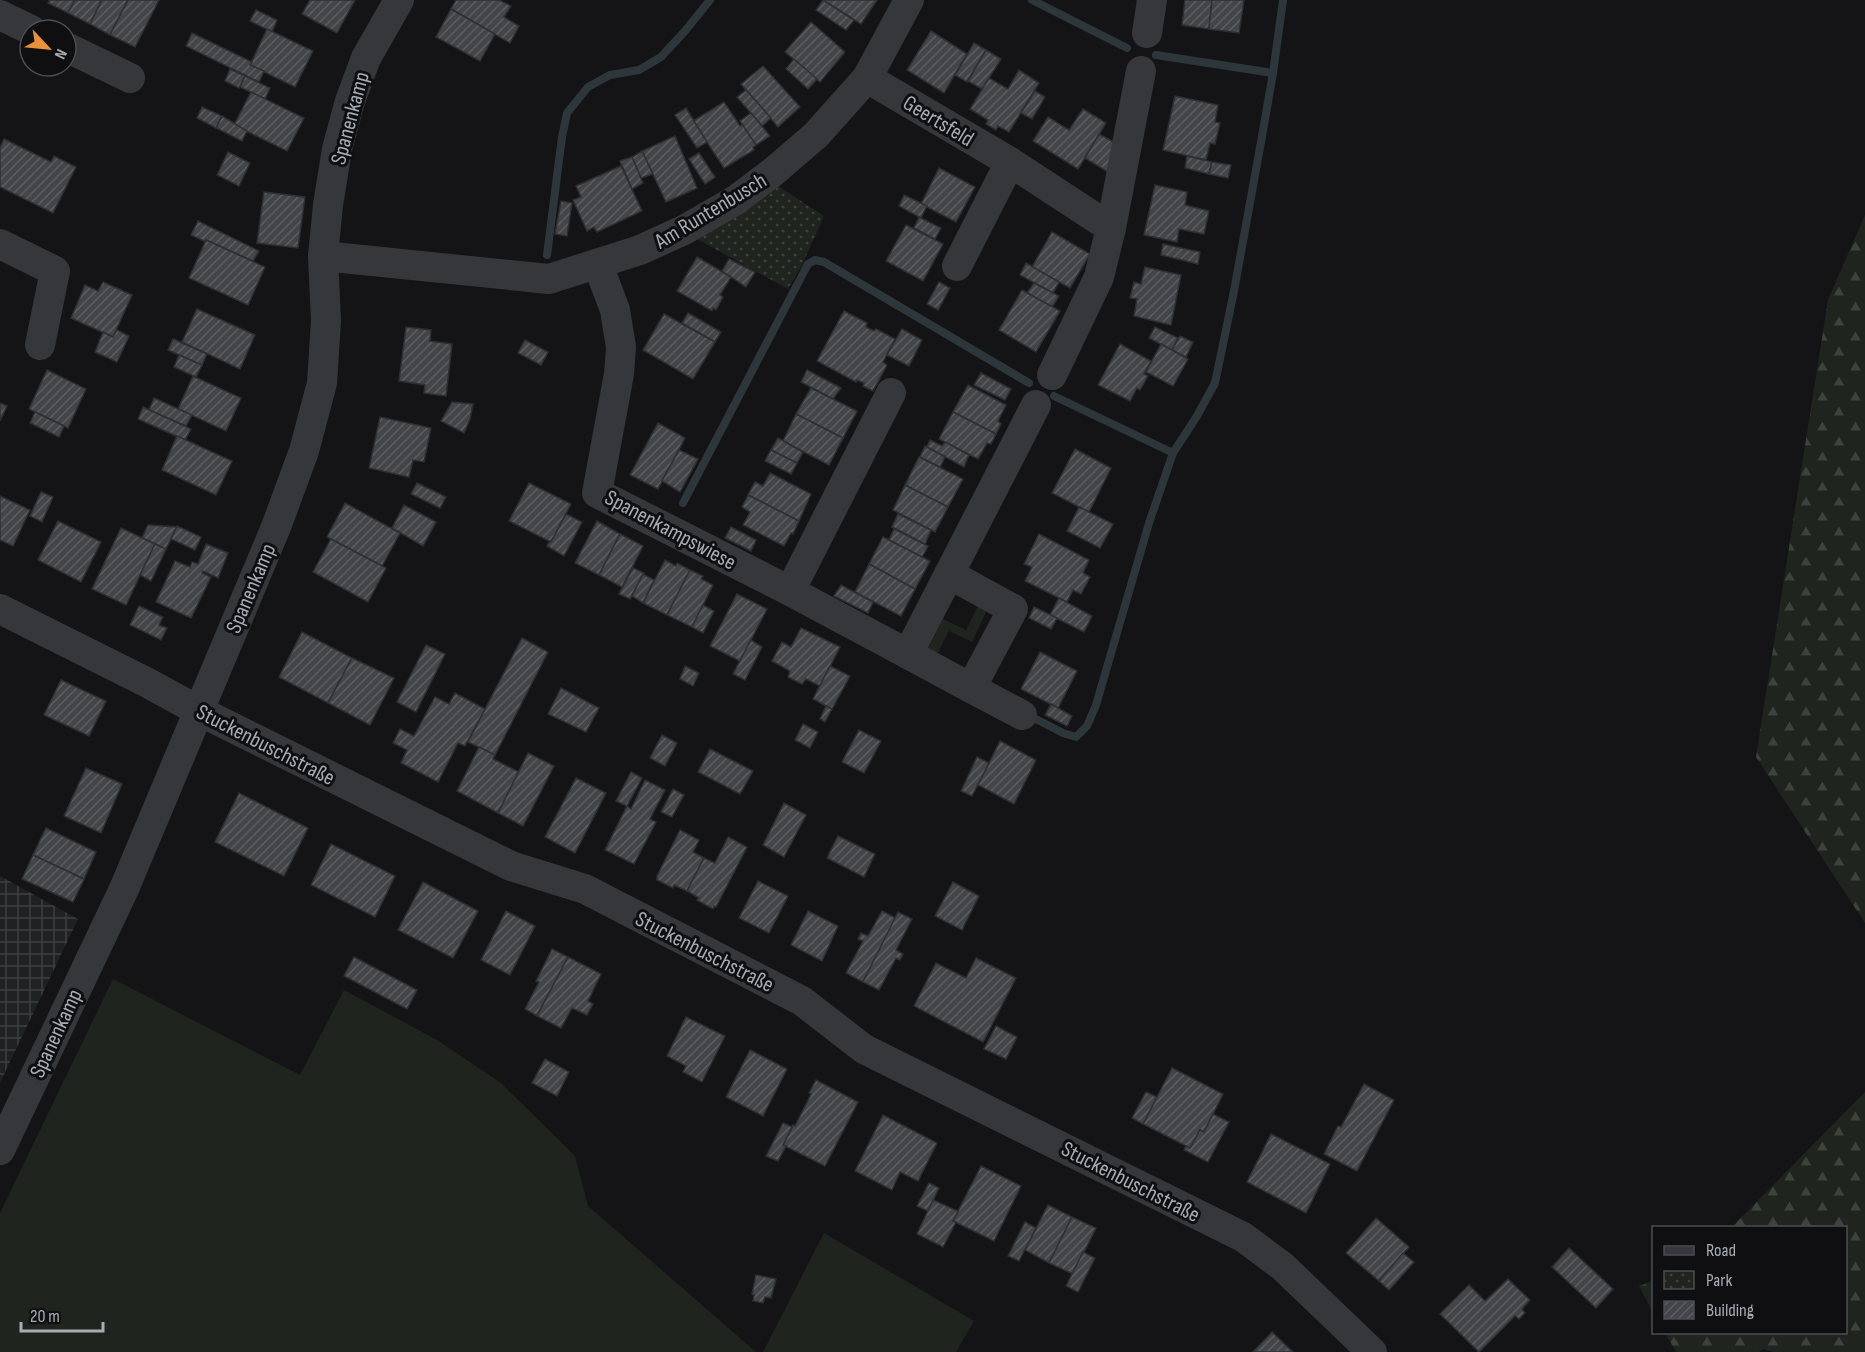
<svg xmlns="http://www.w3.org/2000/svg" width="1865" height="1352" font-family="'Sofia Sans Condensed',sans-serif">
<style>
.industrial{fill:url(#industrial-grid)}
.grass{fill:#1f251e}
.forest{fill:url(#forest-firs)}
.park{fill:url(#park-dots)}
.lines{fill:none;stroke-linecap:round;stroke-linejoin:round}
.stream{stroke:#2d373b;stroke-width:8}
.building{fill:url(#building-hatch);stroke:#2e2f32;stroke-width:1.5}
.minor{stroke:#35373b;stroke-width:30}
.labels{text-anchor:middle;stroke-width:6;stroke-linejoin:round;paint-order:stroke}
.street-label{font-size:22px;fill:#a7adb5;stroke:#0f0f11}
</style>
<defs>
<pattern id="industrial-grid" width="8" height="8" patternUnits="userSpaceOnUse" patternTransform="scale(1.5)"><rect width="8" height="8" fill="#202123"/><path d="M0 4h8M4 0v8" fill="none" stroke="#3e3f41"/></pattern>
<pattern id="forest-firs" width="22" height="20" patternUnits="userSpaceOnUse" patternTransform="scale(1.5)"><rect width="22" height="20" fill="#1f251e"/><path d="M5 1l3.5 6h-7zM16 11l3.5 6h-7z" fill="#3d423c"/></pattern>
<pattern id="park-dots" width="8" height="8" patternUnits="userSpaceOnUse" patternTransform="scale(1.5)"><rect width="8" height="8" fill="#1f251e"/><path d="M2 2h.1M6 6h.1" fill="none" stroke="#3d423c" stroke-width="1.8" stroke-linecap="round"/></pattern>
<pattern id="building-hatch" width="6" height="6" patternUnits="userSpaceOnUse" patternTransform="scale(1.5)"><rect width="6" height="6" fill="#434549"/><path d="M-1 1l2-2M0 6l6-6M5 7l2-2" fill="none" stroke="#5b5d61"/></pattern>
</defs>
<rect width="100%" height="100%" fill="#141416"/>
<path class="industrial" d="M0,876L78,919L0,1083Z"/>
<g class="grass">
<path d="M979,604L988,608L972,642L949,631L936,657L926,653L943,619L966,630Z"/>
<path d="M113,979L300,1075L344,990L437,1040L501,1083L575,1156L588,1206L756,1352H0V1213Z"/>
<path d="M824,1233L974,1321L956,1352H763Z"/>
</g>
<g class="forest">
<path d="M1865,215V923L1756,757L1828,300Z"/>
<path d="M1865,1092V1352H1773L1763,1349L1759,1352H1676L1665,1333L1846,1332V1228L1732,1227Z"/>
<path d="M1653,1281H1654L1653,1312L1639,1286Z"/>
</g>
<path class="park" d="M778,186L824,216L802,265L788,289L697,239Z"/>
<g class="lines">
<g class="stream">
<path d="M1032,0L1127,48"/>
<path d="M1156,55L1273,73"/>
<path d="M547,255L562,137L567,113L588,87L610,75L639,70L661,57L685,31L710,0"/>
<path d="M1054,396L1173,453L1197,416L1215,383L1234,291L1261,142L1273,73L1283,0"/>
<path d="M683,503L808,264L815,260L824,262L1029,383"/>
<path d="M1032,717L1063,733L1076,737L1087,726L1096,705L1149,523L1173,453"/>
</g>
</g>
<g class="building">
<path d="M50,0H75L68,13L48,3Z"/>
<path d="M75,0H102L90,24L68,13Z"/>
<path d="M102,0H128L110,35L90,24Z"/>
<path d="M128,0H159L135,47L110,35Z"/>
<path d="M310,0H355L337,33L302,14Z"/>
<path d="M456,0H499L511,6L504,17L519,26L510,43L451,9Z"/>
<path d="M823,0H877L861,24Z"/>
<path d="M823,0L854,20L846,30L816,10Z"/>
<path d="M1185,0H1212L1209,29L1182,25Z"/>
<path d="M1212,0H1244L1239,33L1209,29Z"/>
<path d="M451,9L495,34L480,61L436,37Z"/>
<path d="M256,10L277,20L272,32L250,21Z"/>
<path d="M811,22L845,52L820,82L785,52Z"/>
<path d="M267,29L313,51L295,87L250,65Z"/>
<path d="M931,31L967,54L944,93L907,70Z"/>
<path d="M192,33L252,62L250,65L264,71L259,82L186,46Z"/>
<path d="M974,43L986,50L967,82L955,75Z"/>
<path d="M986,50L1001,59L982,89L968,81Z"/>
<path d="M794,59L817,79L808,89L786,69Z"/>
<path d="M763,66L800,107L778,127L741,84Z"/>
<path d="M230,69L245,76L239,88L225,81Z"/>
<path d="M1019,70L1039,83L1009,132L998,126L996,130L986,124L988,120L970,109L989,78L1008,89Z"/>
<path d="M245,76L270,88L265,99L240,87Z"/>
<path d="M746,90L771,118L762,126L737,97Z"/>
<path d="M1035,91L1045,97L1032,119L1021,113Z"/>
<path d="M251,92L304,118L287,151L234,125Z"/>
<path d="M1175,96L1218,105L1215,122L1220,123L1215,144L1210,143L1206,160L1163,150Z"/>
<path d="M724,102L740,126L743,124L756,145L753,147L754,150L724,168L693,121Z"/>
<path d="M202,107L222,116L216,128L197,118Z"/>
<path d="M686,108L707,142L697,148L675,115Z"/>
<path d="M1083,109L1106,123L1078,169L1033,141L1048,117L1069,130Z"/>
<path d="M751,113L770,136L756,145L740,121Z"/>
<path d="M222,116L247,131L242,141L216,128Z"/>
<path d="M1099,134L1119,145L1113,175L1085,158Z"/>
<path d="M675,136L697,188L666,202L642,151Z"/>
<path d="M4,139L51,162L54,156L76,167L53,213L0,187V148Z"/>
<path d="M642,151L653,174L641,178L632,157Z"/>
<path d="M228,152L250,163L239,186L217,175Z"/>
<path d="M699,153L715,177L705,184L689,159Z"/>
<path d="M1187,156L1212,162L1209,174L1185,168Z"/>
<path d="M632,157L643,183L632,189L620,161Z"/>
<path d="M1212,162L1231,165L1228,178L1209,174Z"/>
<path d="M621,166L642,211L597,232L594,227L587,231L573,200L581,197L576,186Z"/>
<path d="M939,168L975,187L956,222L921,204Z"/>
<path d="M1155,185L1187,192L1185,205L1209,211L1204,234L1179,229L1177,242L1144,235Z"/>
<path d="M264,192L305,197L298,248L257,243Z"/>
<path d="M904,195L927,206L921,218L899,206Z"/>
<path d="M561,201L572,203L567,236L555,234Z"/>
<path d="M919,217L941,228L935,239L914,228Z"/>
<path d="M198,221L259,251L253,261L206,240V242L191,235Z"/>
<path d="M906,225L943,244L923,281L886,261Z"/>
<path d="M1052,232L1090,254L1070,288L1032,267Z"/>
<path d="M206,240L265,267L248,305L189,278Z"/>
<path d="M1163,244L1200,252L1198,264L1161,255Z"/>
<path d="M697,257L731,277L720,295L723,297L716,310L713,308L712,311L677,291Z"/>
<path d="M729,259L755,272L746,287L722,271Z"/>
<path d="M1026,263L1059,282L1053,293L1020,275Z"/>
<path d="M1145,267L1181,275L1171,325L1134,316L1137,299L1130,298L1134,282L1141,284Z"/>
<path d="M103,282L132,295L113,337L71,318L85,285L98,291Z"/>
<path d="M939,282L950,288L938,310L927,304Z"/>
<path d="M1034,283L1059,296L1052,307L1027,293Z"/>
<path d="M1022,290L1060,311L1036,352L999,330Z"/>
<path d="M197,309L255,335L240,369L182,342Z"/>
<path d="M844,311L867,323L866,327L874,331L876,329L895,339L883,362L887,365L873,391L863,386L864,383L857,380L856,382L817,361Z"/>
<path d="M688,313L721,332L715,342L682,323Z"/>
<path d="M664,314L715,342L693,379L643,350Z"/>
<path d="M406,327L431,330L430,341L452,344L446,396L424,393L425,385L399,381Z"/>
<path d="M1155,327L1178,338L1172,350L1149,338Z"/>
<path d="M902,329L922,340L909,366L887,355Z"/>
<path d="M117,330L129,336L117,362L95,352L103,332L113,337Z"/>
<path d="M1180,336L1193,342L1186,357L1172,350Z"/>
<path d="M173,339L207,354L202,365L168,350Z"/>
<path d="M525,340L548,352L541,365L518,353Z"/>
<path d="M1120,344L1151,361L1144,374L1148,376L1140,390L1137,388L1130,401L1098,385Z"/>
<path d="M1161,344L1188,359L1173,386L1146,372Z"/>
<path d="M179,355L202,365L196,377L174,367Z"/>
<path d="M47,370L86,389L68,428L29,409Z"/>
<path d="M807,370L841,388L833,399L801,382Z"/>
<path d="M981,373L1011,389L1005,400L974,385Z"/>
<path d="M193,376L241,398L226,431L178,409Z"/>
<path d="M968,385L1006,405L998,421L1001,424L996,434L953,412Z"/>
<path d="M811,388L857,411L843,438L796,414Z"/>
<path d="M154,398L192,415L186,426L149,410Z"/>
<path d="M452,402L473,404L470,419L464,433L441,421Z"/>
<path d="M0,403L7,406L0,421Z"/>
<path d="M143,407L191,429L185,440L138,419Z"/>
<path d="M35,412L64,426L59,437L30,423Z"/>
<path d="M953,412L996,434L991,444L987,443L978,459L939,439Z"/>
<path d="M796,414L843,438L829,465L783,441Z"/>
<path d="M380,417L431,428L424,462L413,460L409,477L369,468Z"/>
<path d="M658,423L685,438L658,489L630,475Z"/>
<path d="M177,436L232,461L216,495L162,470Z"/>
<path d="M778,438L803,452L797,463L771,450Z"/>
<path d="M930,440L942,446L945,442L969,455L964,467L927,447Z"/>
<path d="M925,446L945,457L940,467L920,457Z"/>
<path d="M1075,449L1111,468L1089,512L1052,493Z"/>
<path d="M679,450L698,459L680,492L662,481Z"/>
<path d="M771,450L797,463L791,474L765,461Z"/>
<path d="M919,457L963,479L948,507L905,485Z"/>
<path d="M770,473L811,494L799,521L748,495L755,482L763,486Z"/>
<path d="M417,483L446,497L440,508L411,494Z"/>
<path d="M529,483L571,504L551,542L509,521Z"/>
<path d="M905,485L948,507L935,532L893,510Z"/>
<path d="M41,492L53,497L42,522L30,516Z"/>
<path d="M748,495L799,521L793,534L791,533L784,546L743,525L750,512L742,507Z"/>
<path d="M0,496L30,510L13,546L0,540Z"/>
<path d="M345,503L400,533L382,566L327,537Z"/>
<path d="M404,505L436,522L423,546L392,528Z"/>
<path d="M1079,507L1113,524L1100,548L1067,531Z"/>
<path d="M566,514L582,522L564,556L547,546L550,541L551,542Z"/>
<path d="M898,514L931,530L925,544L892,527Z"/>
<path d="M58,521L101,542L81,582L38,560Z"/>
<path d="M597,521L620,534L599,575L575,563Z"/>
<path d="M148,525L177,527L166,549L142,538Z"/>
<path d="M177,526L201,537L195,550L171,539Z"/>
<path d="M731,527L756,540L751,551L725,538Z"/>
<path d="M121,528L155,544L126,605L92,589Z"/>
<path d="M894,529L928,546L922,557L889,540Z"/>
<path d="M620,534L643,546L622,587L599,575Z"/>
<path d="M1039,534L1089,560L1083,573L1090,577L1081,594L1073,590L1067,602L1025,581L1032,567L1024,564Z"/>
<path d="M883,537L930,561L915,589L869,564Z"/>
<path d="M331,539L386,568L368,602L313,572Z"/>
<path d="M155,544L166,549L151,581L140,575Z"/>
<path d="M206,544L228,553L218,578L203,571L202,573L211,577L191,618L156,602L175,561L190,567L192,562L198,564Z"/>
<path d="M665,560L676,566L677,563L690,570L667,615L643,603Z"/>
<path d="M869,564L915,589L901,616L855,592Z"/>
<path d="M633,568L644,573L630,599L619,594Z"/>
<path d="M690,570L703,576L701,579L713,585L692,627L667,615Z"/>
<path d="M643,574L654,580L643,603L632,596Z"/>
<path d="M841,585L873,602L868,613L834,596Z"/>
<path d="M737,594L767,609L740,661L710,646Z"/>
<path d="M1059,598L1092,616L1084,632L1050,615Z"/>
<path d="M703,605L714,611L703,633L692,627Z"/>
<path d="M139,606L163,617L159,625L167,628L161,640L130,625Z"/>
<path d="M1034,607L1057,618L1051,629L1029,618Z"/>
<path d="M801,628L840,647L820,686L806,679L802,684L788,677L790,671L772,661L782,642L791,647Z"/>
<path d="M302,632L352,658L328,703L279,677Z"/>
<path d="M522,638L548,652L495,755L468,742Z"/>
<path d="M751,640L762,647L745,680L733,674Z"/>
<path d="M426,645L445,654L416,712L397,702Z"/>
<path d="M1040,652L1077,671L1058,708L1021,689Z"/>
<path d="M352,658L394,678L370,725L328,703Z"/>
<path d="M685,666L699,673L693,686L680,679Z"/>
<path d="M830,666L850,676L832,709L813,699Z"/>
<path d="M61,680L106,701L89,736L44,715Z"/>
<path d="M561,688L599,708L586,732L548,714Z"/>
<path d="M455,693L485,709L465,746L458,743L438,782L401,763L407,750L393,743L400,729L414,736L435,697L449,704Z"/>
<path d="M1051,704L1072,716L1067,726L1045,715Z"/>
<path d="M826,706L832,709L825,722L820,719Z"/>
<path d="M803,724L818,732L810,748L795,740Z"/>
<path d="M859,730L881,741L864,773L842,762Z"/>
<path d="M662,735L677,743L665,766L650,758Z"/>
<path d="M1000,741L1036,760L1014,804L978,785Z"/>
<path d="M479,747L495,755L493,759L519,772L498,813L457,791Z"/>
<path d="M710,749L753,771L740,794L698,772Z"/>
<path d="M528,753L554,766L523,826L498,813Z"/>
<path d="M977,757L989,763L972,796L961,791Z"/>
<path d="M86,768L122,784L101,833L64,816Z"/>
<path d="M631,772L642,778L627,806L616,801Z"/>
<path d="M576,778L606,793L575,853L545,837Z"/>
<path d="M645,780L665,790L650,819L656,822L634,864L605,850L627,806L631,809Z"/>
<path d="M673,789L684,795L672,817L661,812Z"/>
<path d="M239,793L308,828L284,876L215,842Z"/>
<path d="M784,803L806,815L784,857L763,845Z"/>
<path d="M46,828L96,852L84,879L33,855Z"/>
<path d="M680,830L699,840L693,852L704,858L687,891L674,885L673,888L657,880V876Z"/>
<path d="M838,836L875,854L864,877L827,858Z"/>
<path d="M728,837L747,847L716,907L714,906L713,909L697,900L699,898L687,891L704,858L715,863Z"/>
<path d="M331,844L395,876L375,917L311,885Z"/>
<path d="M33,855L84,879L73,902L22,879Z"/>
<path d="M758,881L788,896L769,933L739,918Z"/>
<path d="M423,882L478,911L453,958L398,930Z"/>
<path d="M953,882L979,896L962,930L935,916Z"/>
<path d="M506,911L535,926L510,975L481,960Z"/>
<path d="M808,911L838,926L822,961L791,945Z"/>
<path d="M882,911L896,918L863,982L846,973L863,941L858,939L861,933L868,936Z"/>
<path d="M898,912L912,919L896,950L903,954L900,960L896,958L879,990L863,982Z"/>
<path d="M552,949L568,957L537,1016L525,1009L539,982L536,981Z"/>
<path d="M354,957L417,990L407,1009L344,976Z"/>
<path d="M568,957L601,974L588,1001L593,1004L587,1015L572,1008L561,1028L537,1016Z"/>
<path d="M976,958L1016,978L983,1042L914,1006L936,963L966,978Z"/>
<path d="M686,1017L725,1036L702,1082L683,1072L686,1066L667,1056Z"/>
<path d="M996,1026L1017,1037L1006,1059L984,1049Z"/>
<path d="M750,1050L787,1069L763,1116L726,1097Z"/>
<path d="M545,1059L569,1072L557,1096L532,1083Z"/>
<path d="M1172,1068L1223,1094L1204,1132L1200,1130L1190,1148L1143,1124Z"/>
<path d="M816,1080L858,1102L825,1166L783,1145L793,1125L795,1126L811,1094L809,1093Z"/>
<path d="M1364,1084L1394,1100L1357,1171L1324,1154L1338,1126L1341,1127Z"/>
<path d="M1146,1092L1157,1097L1143,1124L1132,1118Z"/>
<path d="M1213,1114L1229,1122L1208,1162L1184,1150L1186,1146L1190,1148L1200,1130L1204,1132Z"/>
<path d="M883,1115L937,1143L918,1181L900,1172L892,1190L855,1171Z"/>
<path d="M783,1123L792,1127L783,1145L786,1146L778,1161L766,1156Z"/>
<path d="M1271,1134L1330,1164L1306,1213L1247,1182Z"/>
<path d="M981,1166L1021,1186L994,1241L953,1221Z"/>
<path d="M929,1183L939,1188L928,1211L917,1206Z"/>
<path d="M933,1200L958,1211L953,1221L956,1222L943,1247L917,1234Z"/>
<path d="M1048,1205L1072,1217L1049,1263L1025,1250Z"/>
<path d="M1072,1217L1096,1228L1073,1274L1049,1263Z"/>
<path d="M1376,1218L1409,1247L1379,1281L1346,1253Z"/>
<path d="M1025,1222L1036,1228L1019,1261L1008,1256Z"/>
<path d="M1569,1248L1613,1289L1596,1308L1552,1267Z"/>
<path d="M1083,1252L1095,1258L1078,1292L1066,1286Z"/>
<path d="M1403,1253L1414,1262L1389,1290L1379,1281Z"/>
<path d="M756,1275L776,1279L771,1298L765,1297L763,1303L753,1301L754,1295L752,1294Z"/>
<path d="M1508,1279L1530,1300L1522,1309L1525,1313L1519,1319L1515,1316L1479,1352L1440,1314L1469,1285L1485,1301Z"/>
<path d="M1272,1332L1293,1352H1253Z"/>
</g>
<g class="lines">
<g class="minor">
<path d="M0,15L31,30"/>
<path d="M1147,33L1152,0"/>
<path d="M66,47L130,78"/>
<path d="M867,78L1010,162L1111,228L1141,71"/>
<path d="M0,244L55,271L40,345"/>
<path d="M323,256L549,279L640,250L684,230L736,200L773,172L816,135L867,78L909,0"/>
<path d="M598,265L615,310L621,347L619,374L597,493L790,591L908,654L1036,405"/>
<path d="M957,266L1010,162"/>
<path d="M1052,375L1099,277L1111,228"/>
<path d="M790,591L891,393"/>
<path d="M0,609L148,683L199,711L511,866L585,889L802,1001L864,1049L1243,1237L1282,1266L1372,1352"/>
<path d="M908,654L971,688L1013,609L949,574"/>
<path d="M971,688L1022,715"/>
<path d="M0,1150L124,889L276,527L304,451L322,383L326,321L323,256L328,205L337,149L350,101L366,58L399,0"/>
</g>
</g>
<g class="labels">
<g class="street-label">
<text transform="translate(349 118) rotate(-75)" y="8">Spanenkamp</text>
<text transform="translate(939 120) rotate(31)" y="8">Geertsfeld</text>
<text transform="translate(710 210) rotate(-31)" y="8">Am Runtenbusch</text>
<text transform="translate(671 529) rotate(28)" y="8">Spanenkampswiese</text>
<text transform="translate(250 588) rotate(-67)" y="8">Spanenkamp</text>
<text transform="translate(266 744) rotate(27)" y="8">Stuckenbuschstraße</text>
<text transform="translate(705 951) rotate(27)" y="8">Stuckenbuschstraße</text>
<text transform="translate(55 1033) rotate(-65)" y="8">Spanenkamp</text>
<text transform="translate(1131 1181) rotate(27)" y="8">Stuckenbuschstraße</text>
</g>
</g>
<rect x="1652" y="1226" width="195" height="108" fill="#0f0f11" stroke="#4c4e53" stroke-width="1.5"/>
<rect x="1664" y="1246" width="30" height="9" fill="#35373b" stroke="#4c4e53" stroke-width="1.5"/>
<text x="1706" y="1256" font-size="18" fill="#a7adb5">Road</text>
<rect x="1664" y="1271" width="30" height="18" fill="url(#park-dots)" stroke="#4c4e53" stroke-width="1.5"/>
<text x="1706" y="1286" font-size="18" fill="#a7adb5">Park</text>
<rect x="1664" y="1301" width="30" height="18" fill="url(#building-hatch)" stroke="#4c4e53" stroke-width="1.5"/>
<text x="1706" y="1316" font-size="18" fill="#a7adb5">Building</text>
<g transform="translate(48 48) rotate(116)"><circle r="28" fill="#0f0f11" stroke="#4c4e53" stroke-width="1.5"/>
<path d="M0-4.5L10 22L0 15L-10 22Z" fill="#e89239"/>
<text y="-9" font-size="16" font-weight="bold" text-anchor="middle" fill="#a7adb5">N</text>
</g>
<path d="M21 1322v9h82v-9" fill="none" stroke="#a7adb5" stroke-width="3"/>
<text x="30" y="1322" font-size="18" fill="#a7adb5" stroke="#0f0f11" stroke-width="4.5" paint-order="stroke">20 m</text>
</svg>
